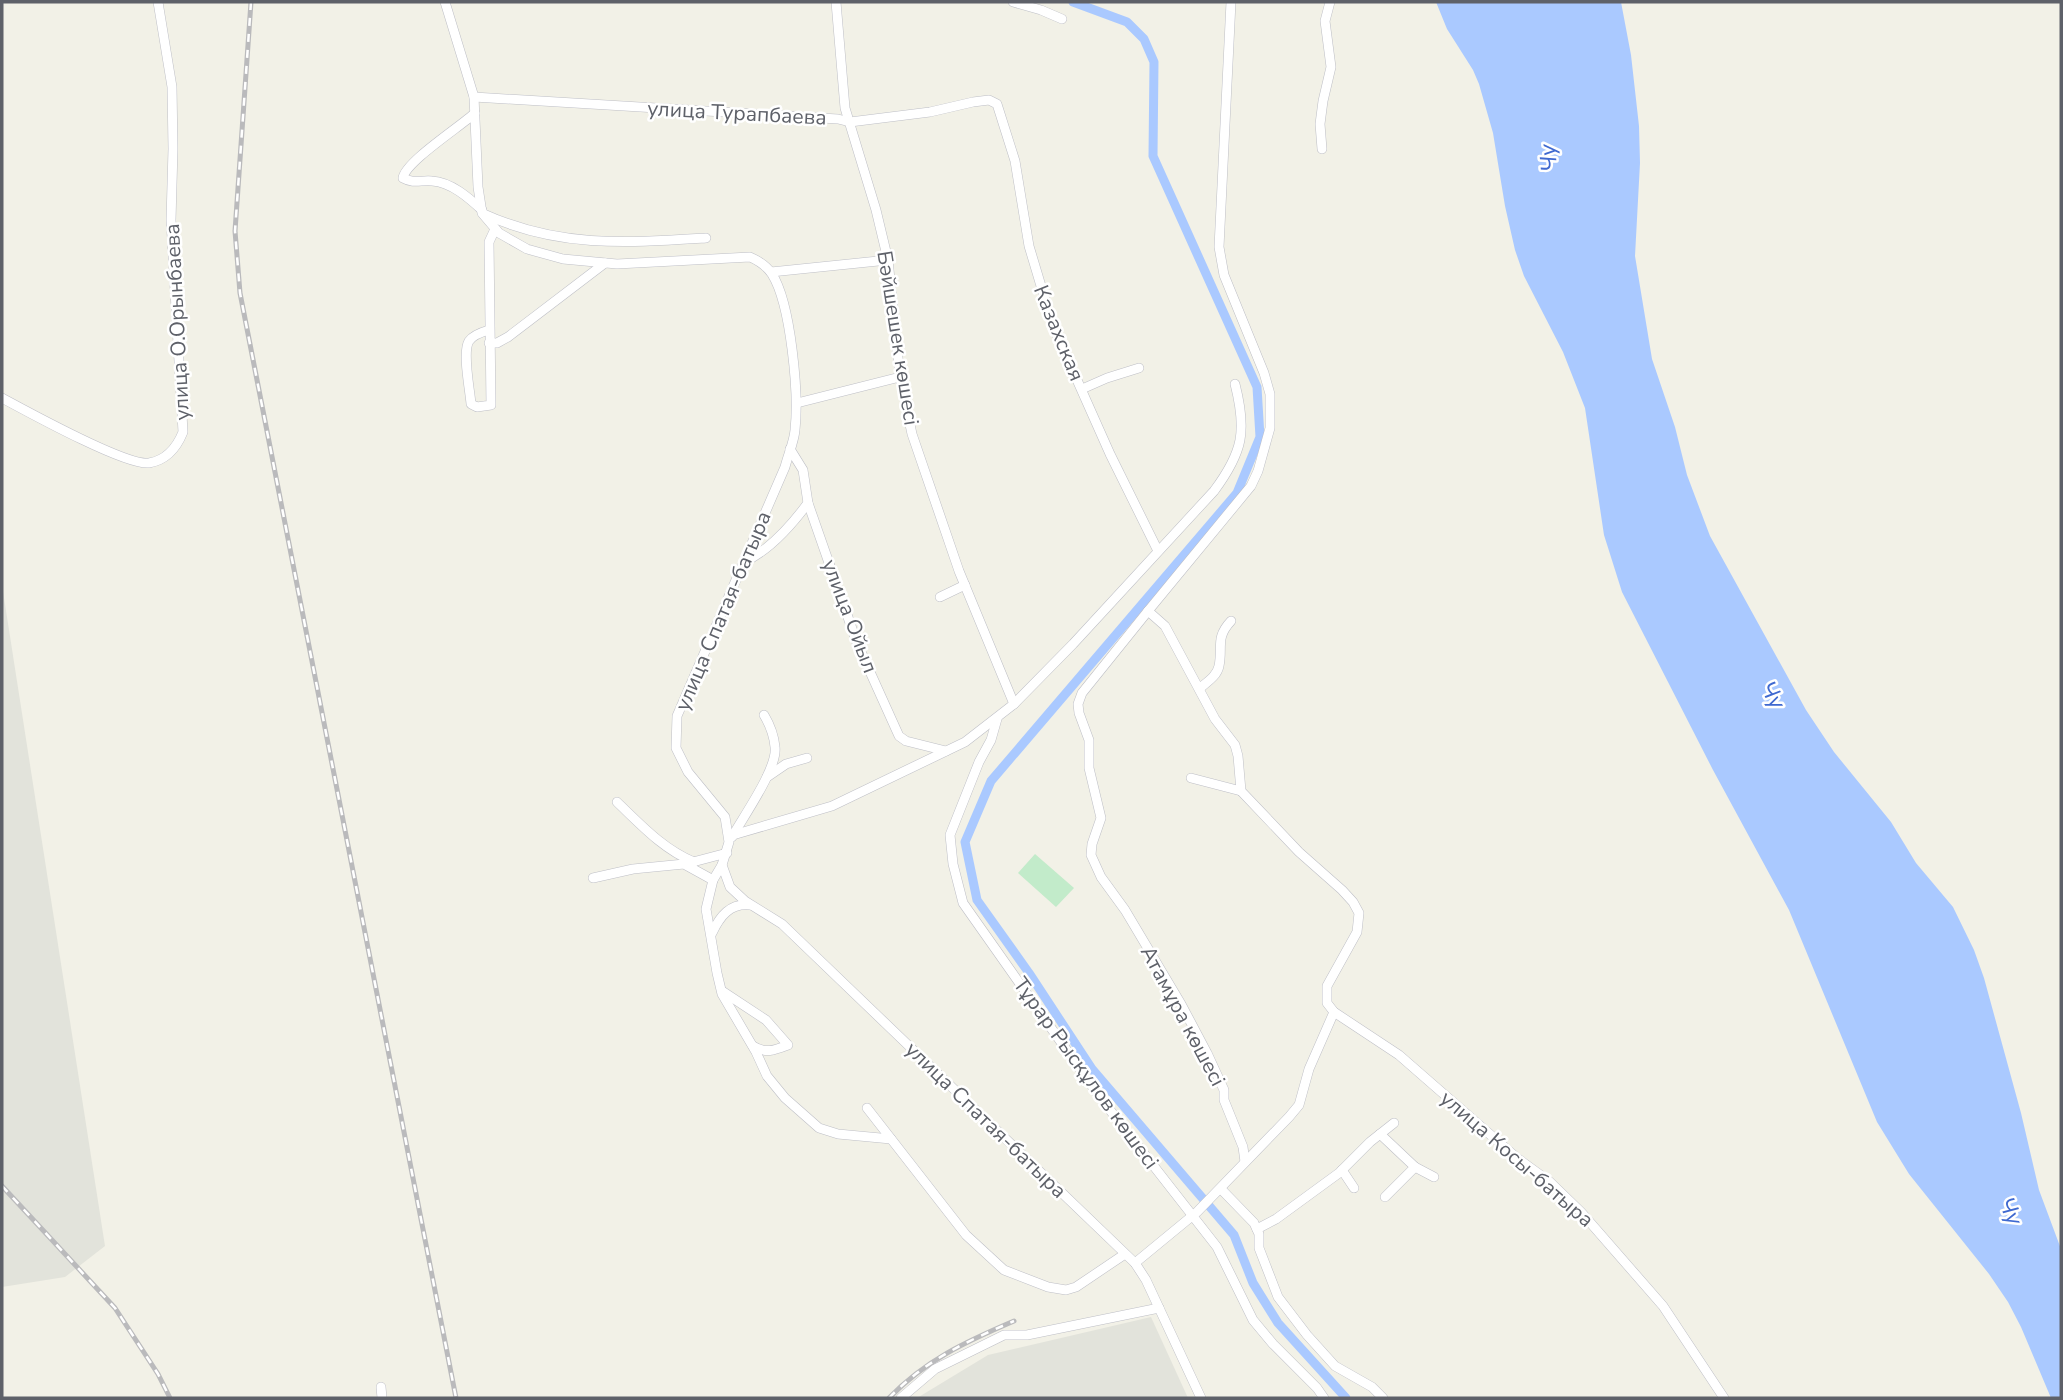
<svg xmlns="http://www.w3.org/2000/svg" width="2063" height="1400" font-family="'Nunito Sans',sans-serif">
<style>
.industrial{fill:#e2e3db}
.green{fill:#c2ebca}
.water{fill:#aac9ff}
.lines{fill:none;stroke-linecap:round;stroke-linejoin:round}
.canal{stroke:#aac9ff;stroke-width:9}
.minor-casing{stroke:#bebfc6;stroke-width:10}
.minor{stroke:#fff;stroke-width:9}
.rail-casing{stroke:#bababc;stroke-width:5}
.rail{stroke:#fff;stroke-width:2.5;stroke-dasharray:8;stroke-linecap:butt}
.labels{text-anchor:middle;stroke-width:5;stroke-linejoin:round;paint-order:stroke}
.street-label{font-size:21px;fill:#5e6169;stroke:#fff}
.water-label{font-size:23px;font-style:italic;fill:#3f69d0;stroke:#fff}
</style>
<rect width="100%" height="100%" fill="#f2f1e7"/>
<g class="industrial">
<path d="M2,585L105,1246L65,1277L2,1287Z"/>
<path d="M1151,1317L1188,1398H917L988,1355Z"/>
</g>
<path class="green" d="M1035,854L1074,888L1056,907L1018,873Z"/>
<path class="water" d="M1436,2H1621L1631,55L1639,126L1640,163L1635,256L1652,359L1675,427L1687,475L1710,536L1806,710L1834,752L1891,822L1916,863L1953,907L1974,950L1984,978L2021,1113L2039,1190L2061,1249V1398H2051L2021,1327L2008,1302L1989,1274L1909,1174L1877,1122L1789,910L1713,770L1622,592L1604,535L1585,408L1563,352L1524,276L1515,250L1505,206L1493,133L1479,84L1473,70L1447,29Z"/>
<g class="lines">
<path class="canal" d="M1073,2L1127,22L1144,39L1154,62L1153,156L1257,387L1260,437L1237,493L991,781L965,842L977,900L1029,973L1092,1069L1234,1235L1253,1283L1278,1323L1346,1398"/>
<defs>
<g id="minor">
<path d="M445,2L474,97L478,187L482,213L499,233L527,249L563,259L617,264L750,257C759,261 766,265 772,274C791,304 799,394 795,430C794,442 788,455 785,467L677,716L676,748L688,772L725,817L729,842L722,865L730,887L745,901L782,924L1135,1263L1146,1280L1201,1398"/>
<path d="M836,2L845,108L876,210L888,260L900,377L912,434L959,571L1014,704"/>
<path d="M1013,2L1041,10L1062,19"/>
<path d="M1231,2L1219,247L1224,275L1264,373L1270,394V428L1258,471L1251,486L1148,611L1165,626L1215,719L1235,745L1238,756L1241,791L1299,852L1342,890L1353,902L1359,913L1357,932L1327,986V1003L1334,1012L1399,1055L1517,1158L1550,1182L1581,1212L1663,1306L1724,1398"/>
<path d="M474,97L838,119L850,122L930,112L973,102L989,100L997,104L1015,161L1029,246L1053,326L1110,454L1158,551"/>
<path d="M475,113C461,126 405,162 403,178C414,184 420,180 432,181C451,182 469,198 482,210"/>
<path d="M1322,149L1320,124L1323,101L1331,67L1325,21L1330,2"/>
<path d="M484,214C559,248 626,243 706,238"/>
<path d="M771,272L888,260"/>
<path d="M489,330C482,332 473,335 469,341C462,352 470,390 471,404L477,407L491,405L489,242L495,229"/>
<path d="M489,343H497L508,337L605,263"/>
<path d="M1082,389L1107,378L1139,368"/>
<path d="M2,398C28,412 126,466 149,463C167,460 177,447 183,432L171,220L173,149L172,87L158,2"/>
<path d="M797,403L900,377"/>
<path d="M790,449L803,470L808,503L857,643L899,736L906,741L946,751"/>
<path d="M744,562C770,550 791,526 808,503"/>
<path d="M940,597L965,585"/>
<path d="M1148,611L1082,693L1078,704L1079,713L1089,740V768L1101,818L1092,844L1091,855L1101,877L1125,910L1181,1004L1207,1053L1224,1090V1100L1243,1147L1245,1162"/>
<path d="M1200,688C1207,682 1217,676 1219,666C1223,647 1215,638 1231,621"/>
<path d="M997,719L991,740L979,762L950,835L953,864L963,903L1099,1096L1217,1247L1253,1320L1273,1344L1317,1388L1324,1398"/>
<path d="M767,777L786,764L807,758"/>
<path d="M1191,778L1241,791"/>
<path d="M617,802C641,825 663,849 694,862"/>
<path d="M733,835L832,806L965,742L1014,704L1073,644L1214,491C1243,452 1247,431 1235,384"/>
<path d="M732,837C743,817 778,768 775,747C774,736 770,725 764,715"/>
<path d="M689,863L727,853"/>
<path d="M722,865L713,880L706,909L717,973L722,994L756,1052L767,1076L785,1098L819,1128L838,1134L891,1139"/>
<path d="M593,878L633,869L684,864L713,880"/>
<path d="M712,933C720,916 730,903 750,905"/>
<path d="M722,991L766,1020L788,1045C775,1050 766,1054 753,1046"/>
<path d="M867,1108L966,1235L1004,1270L1048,1287L1066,1290L1076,1287L1125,1254"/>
<path d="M1380,1134L1415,1167L1385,1197"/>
<path d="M1415,1167L1434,1177"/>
<path d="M1342,1170L1354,1188"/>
<path d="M1221,1189L1254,1223L1259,1234V1248L1278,1297L1307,1335L1335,1366L1372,1387L1383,1398"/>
<path d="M1257,1229L1276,1219L1339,1173L1370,1142L1394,1123"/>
<path d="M1135,1263L1197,1212L1289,1117L1299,1105L1309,1069L1334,1012"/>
<path d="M381,1387L382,1398"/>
<path d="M901,1398L935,1369L1004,1335H1027L1159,1308"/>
</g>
</defs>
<use href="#minor" class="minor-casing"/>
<use href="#minor" class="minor"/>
<defs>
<g id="rail">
<path d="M251,2L235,231L240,293L456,1398"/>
<path d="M2,1186L115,1308L158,1374L170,1398"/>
<path d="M889,1398C926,1360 965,1342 1014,1321"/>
</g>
</defs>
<use href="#rail" class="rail-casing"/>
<use href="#rail" class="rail"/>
</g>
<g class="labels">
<g class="street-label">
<text transform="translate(737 113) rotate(3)" y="7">улица Турапбаева</text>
<text transform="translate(177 322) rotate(-93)" y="7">улица О.Орынбаева</text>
<text transform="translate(1059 333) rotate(68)" y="7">Казахская</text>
<text transform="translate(898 338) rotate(81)" y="7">Бәйшешек көшесі</text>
<text transform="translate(723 611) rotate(-67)" y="7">улица Спатая-батыра</text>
<text transform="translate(850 616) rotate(69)" y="7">улица Ойыл</text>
<text transform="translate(1183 1016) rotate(62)" y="7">Атамұра көшесі</text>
<text transform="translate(1086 1073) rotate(54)" y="7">Тұрар Рысқұлов көшесі</text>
<text transform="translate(986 1120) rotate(44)" y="7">улица Спатая-батыра</text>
<text transform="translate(1517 1159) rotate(41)" y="7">улица Косы-батыра</text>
</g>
<g class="water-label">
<text transform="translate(1548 158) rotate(-95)" y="8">Чу</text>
<text transform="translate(1773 695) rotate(60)" y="8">Чу</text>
<text transform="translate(2011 1211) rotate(66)" y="8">Чу</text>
</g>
</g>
<rect width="2063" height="1400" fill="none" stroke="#5e6169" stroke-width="7"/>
</svg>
